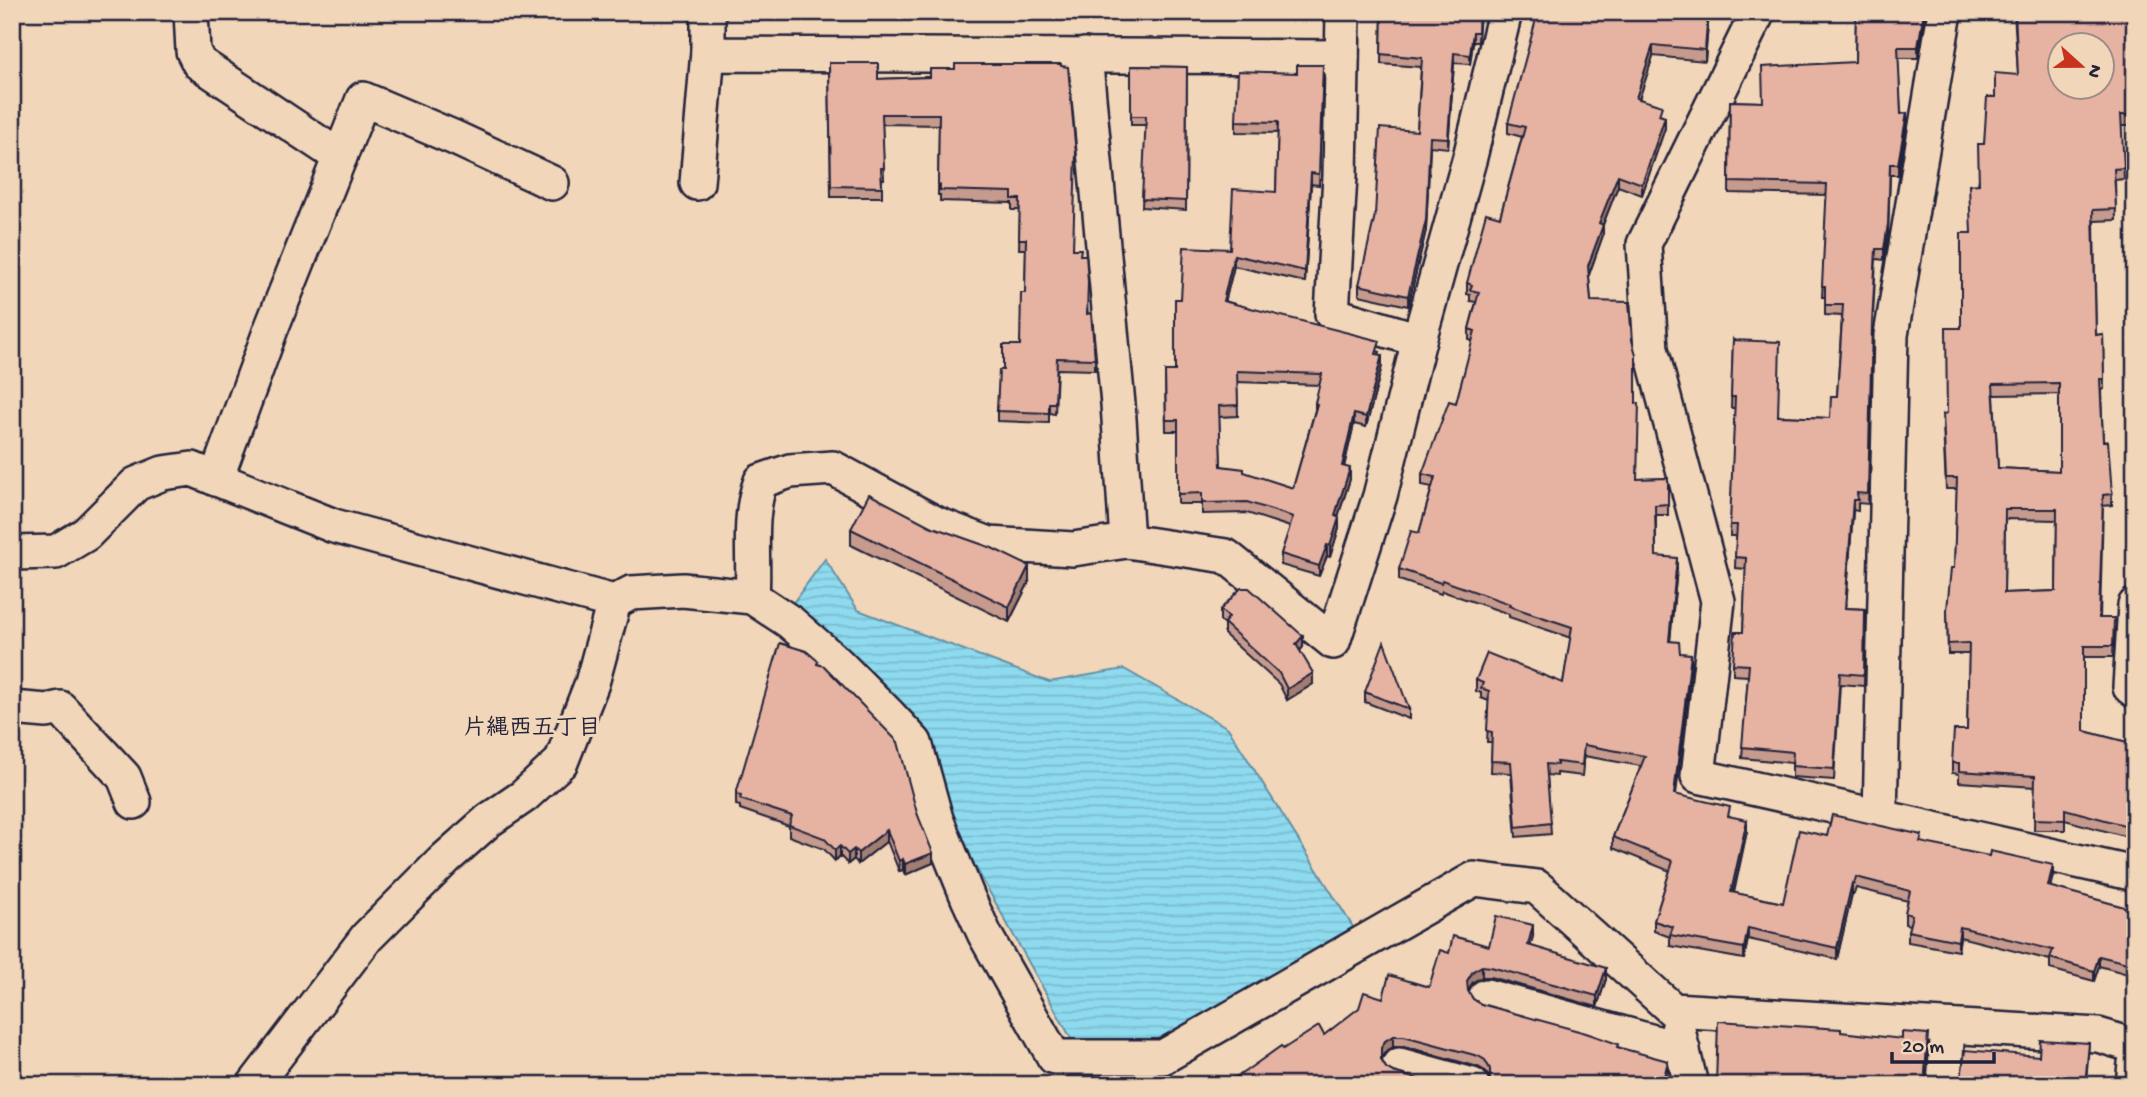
<svg xmlns="http://www.w3.org/2000/svg" width="2147" height="1097" font-family="'Gochi Hand','Klee One',sans-serif">
<style>
.water{fill:url(#water-rules);stroke:#6390a6;stroke-width:2}
.lines{fill:none;stroke-linecap:round;stroke-linejoin:round}
.minor-casing{stroke:#22223b;stroke-width:38}
.minor{stroke:#f2d6b9;stroke-width:33}
.wall{fill:#c69a8c;stroke:#22223b;stroke-width:2;fill-rule:evenodd}
.shaded-wall{fill:#a17d72;stroke:#22223b;stroke-width:2}
.building{fill:#e6b3a3;stroke:#22223b;stroke-width:2;fill-rule:evenodd}
.labels{text-anchor:middle;stroke-width:6;stroke-linejoin:round;paint-order:stroke}
.neighbourhood-label{font-size:23px;font-weight:bold;fill:#22223b;stroke:#f2d6b9}
</style>
<defs>
<pattern id="water-rules" width="6" height="5" patternUnits="userSpaceOnUse" patternTransform="scale(1.75)"><rect width="6" height="5" fill="#8edaee"/><path d="M0 2.5h6" fill="none" stroke="#7abbcd"/></pattern>
</defs>
<rect width="100%" height="100%" fill="#f2d6b9"/>
<filter id="ink" filterUnits="userSpaceOnUse"><feTurbulence type="fractalNoise" baseFrequency=".0143" numOctaves="2"/><feDisplacementMap in="SourceGraphic" scale="14" xChannelSelector="R" yChannelSelector="G"/><feConvolveMatrix kernelMatrix="1 2 1 2 8 2 1 2 1" color-interpolation-filters="sRGB"/></filter>
<g filter="url(#ink)">
<path class="water" d="M825,559L858,610L1049,682L1124,669L1228,728L1353,927L1156,1045L1072,1040L956,832L790,607Z"/>
<g class="lines">
<defs>
<g id="minor">
<path d="M191,12L193,51L199,63L340,157"/>
<path d="M708,12V51"/>
<path d="M1343,12L1340,176L1332,314L1419,340"/>
<path d="M1758,12L1644,244L1651,349L1718,601L1698,776L2135,874"/>
<path d="M1085,55L1118,404L1127,541"/>
<path d="M697,183L708,51L722,54L1342,57"/>
<path d="M216,479L271,329L363,99L455,138L552,183"/>
<path d="M12,553L56,552L86,534L136,484L163,473L192,469L334,526L614,602L631,593L683,590L752,597L790,622L836,662L889,715L915,743L936,819L968,898L985,935L1054,1057H1163L1474,879L1537,887L1673,1010L2098,1035L2135,1046"/>
<path d="M752,597C755,559 747,517 761,481L790,471L833,468L937,524L989,544L1073,549L1127,541L1226,556L1333,642L1380,496L1419,340L1470,157L1505,12"/>
<path d="M2135,605L2130,687L2135,691"/>
<path d="M12,708L47,711L60,708L124,777L134,802"/>
<path d="M1880,817L1891,335L1945,12"/>
<path d="M1486,996L1683,1050"/>
<path d="M1678,1030L1691,1085"/>
<path d="M1399,1065L1472,1085"/>
<path d="M254,1085L367,937L445,859L489,820L524,796L561,762L592,683L614,602"/>
<path d="M1944,1085L1948,1027"/>
<path d="M2133,1085L2135,1063"/>
</g>
</defs>
<use href="#minor" class="minor-casing"/>
<use href="#minor" class="minor"/>
</g>
<g class="wall">
<path d="M1220,12H1296V19L1220,14Z"/>
<path d="M1382,12H1480L1478,42H1473L1470,64L1454,63L1448,148L1430,146L1426,230L1408,306L1359,295V285L1417,131L1421,67L1381,64Z"/>
<path d="M1709,12L1705,61L1653,56L1639,99L1662,116L1665,128L1642,195L1618,186L1603,225V235L1589,275L1591,301L1637,479L1668,478V515H1656V556L1677,568L1670,641L1680,653L1691,665L1676,795L1730,816L1747,831L1734,893L1783,903L1827,836L1922,843L2053,875L2050,887L2135,910V976L2099,966L2094,981L2050,969V960L1960,937L1958,951L1908,942V931L1910,925L1905,924V913L1908,901L1856,888L1854,894H1852L1837,959L1748,939L1744,959L1670,946V937L1654,931V921L1670,871L1613,848V837L1641,766L1584,756L1582,776L1557,773V776L1547,775L1551,834L1516,837L1511,773L1491,772L1492,742H1487L1489,701L1481,698V693L1476,691V680L1563,683L1571,638L1509,617V614L1442,591L1441,594L1399,580V569L1419,533L1432,487L1422,485V474L1456,403L1473,341L1469,340V329L1476,302L1470,301V295L1467,294V283L1500,217L1522,137L1508,133V123Z"/>
<path d="M1856,12H1926L1918,58H1898L1901,114L1907,124L1898,175H1890L1888,234L1884,260L1876,259L1872,335L1868,504L1858,503V511L1853,510L1846,608L1865,609L1864,686L1840,684L1834,780L1792,777V763L1742,758L1748,676L1733,675V664L1743,632L1746,569L1735,568L1736,536H1730L1735,408H1731L1733,340L1779,416L1830,418L1837,396L1842,316L1825,315V297H1822L1827,195L1729,193L1730,101L1762,102L1855,62Z"/>
<path d="M2014,12H2135V126H2121L2124,179L2115,180L2116,220L2094,221L2096,335L2103,334L2104,389L2101,390L2103,441L2112,494V505L2103,506L2100,618L2114,628L2113,657H2084V731L2135,744V839L2065,820V830H2034L2035,787L1959,782V774L1952,773V763L1967,730L1969,654H1948L1947,610L1954,568L1957,489H1946L1943,424L1947,413L1961,328L1971,233L1984,144L1995,97L2018,74ZM2059,394V471L1998,468L1994,395ZM2005,519L2057,520L2056,591L2004,593Z"/>
<path d="M829,63L878,79L930,77L1073,249L1081,255L1088,314L1095,359V370L1057,369L1055,414L1049,413V423L997,421V411L1003,370L1020,345L1025,293L1026,249H1019L1020,210H1012V203L940,201V195H938L939,125L882,124L884,179H882V197H831Z"/>
<path d="M1323,65L1319,185L1311,184L1305,282L1234,266L1225,301L1380,352L1379,355L1382,366L1366,427L1354,424L1344,466L1350,479L1338,517L1339,528L1330,557L1327,556L1319,576L1281,565V554L1290,527L1247,513L1202,514V504H1178V431H1166L1165,371H1175L1181,299L1230,249L1276,192L1278,133L1236,132V121L1297,73ZM1237,382L1320,385L1315,403V410L1293,488L1221,466L1219,417L1238,416Z"/>
<path d="M1131,66L1187,67L1186,210L1142,207L1146,125H1131Z"/>
<path d="M851,529L1029,582L1009,622L851,545Z"/>
<path d="M1220,610L1303,647L1300,651L1313,684L1287,700L1279,684L1224,634V624L1220,621Z"/>
<path d="M818,664L917,813L933,863L905,875L903,870L899,871L887,841L858,864L854,859L848,864L840,856L835,861L824,849L789,836V826L740,809V806L736,805V794Z"/>
<path d="M1365,692L1409,709V719L1365,702Z"/>
<path d="M1533,936L1530,946L1606,979L1597,1007L1491,977H1482L1473,982L1468,991L1473,999L1481,1004L1618,1047L1668,1072L1490,1079L1485,1071L1478,1067L1404,1046L1393,1047L1385,1052L1381,1059L1386,1068L1393,1072L1438,1085H1218L1240,1075L1283,1049L1324,1035L1383,998L1429,987L1449,953L1489,946Z"/>
</g>
<g class="shaded-wall">
<path d="M1708,12H1709L1705,61V50Z"/>
<path d="M1924,12H1926L1918,58V47Z"/>
<path d="M1473,32V42L1470,64V55Z"/>
<path d="M1653,45V56L1636,109V98Z"/>
<path d="M1454,53V63L1448,148V138Z"/>
<path d="M1907,113V124L1898,175V164Z"/>
<path d="M1665,117V128L1642,195V184Z"/>
<path d="M1430,146L1426,230L1408,306V296Z"/>
<path d="M1890,164L1888,234L1884,260V249Z"/>
<path d="M1311,173V184L1305,282V271Z"/>
<path d="M1618,175V186L1599,234V223Z"/>
<path d="M1603,225V235L1588,277V266Z"/>
<path d="M1234,255V266L1223,311V301Z"/>
<path d="M1382,355V366L1366,427V417Z"/>
<path d="M1354,414V424L1342,476V466Z"/>
<path d="M1350,468V479L1335,526V515Z"/>
<path d="M1853,500V510L1845,619V608Z"/>
<path d="M1339,518V528L1330,557V546Z"/>
<path d="M1327,545V556L1319,576V566Z"/>
<path d="M1677,558V568L1669,652V641Z"/>
<path d="M1029,566V582L1009,622V607Z"/>
<path d="M1303,636V647L1296,655V644Z"/>
<path d="M1691,654V665L1674,805V794Z"/>
<path d="M1313,673V684L1287,700V689Z"/>
<path d="M1747,820V831L1731,903V892Z"/>
<path d="M887,830V841L858,864V853Z"/>
<path d="M840,846V856L835,861V850Z"/>
<path d="M854,849V859L848,864V854Z"/>
<path d="M933,853V863L905,875V864Z"/>
<path d="M903,859V870L899,871V861Z"/>
<path d="M2053,865V875L2048,897V886Z"/>
<path d="M1852,883V894L1837,959V948Z"/>
<path d="M1533,925V936L1528,956V945Z"/>
<path d="M1960,927V937L1958,951V941Z"/>
<path d="M1748,928V939L1744,959V948Z"/>
<path d="M2099,956V966L2094,981V971Z"/>
<path d="M1482,966V977L1473,982L1467,992V981L1473,971Z"/>
<path d="M1606,968V979L1597,1007V996Z"/>
<path d="M1393,1036V1047L1385,1052L1381,1059V1048L1385,1041Z"/>
<path d="M2089,1043L2086,1085H2085Z"/>
<path d="M1668,1061V1072L1665,1085H1662Z"/>
</g>
<g class="building">
<path d="M1382,12H1479L1478,32H1473L1470,55L1454,53L1448,138L1430,137L1426,220L1408,296L1359,285L1375,215L1380,128L1417,131L1422,58L1381,54Z"/>
<path d="M1538,12H1708L1705,50L1653,45L1636,98L1662,106L1659,115L1665,117L1642,184L1618,175L1599,223L1603,225L1588,266L1591,301L1629,302L1632,340L1636,355V403H1639L1637,479L1668,478V504L1655,505L1656,556L1677,558L1669,641L1679,642L1680,653L1691,654L1674,794L1730,807L1728,816L1747,820L1731,892L1783,903L1799,830L1827,836L1832,815L1922,835L1920,842L1989,856L1990,851L2053,865L2048,886L2135,910V965L2099,956L2094,971L2050,958L2053,950L1960,927L1958,941L1908,931L1912,915L1905,913L1910,891L1856,877L1854,884L1852,883L1837,948L1748,928L1744,948L1670,935L1673,927L1654,921L1673,861L1613,837L1645,756L1584,745L1582,765L1557,762V765L1546,764L1551,823L1516,827L1511,762L1491,761L1492,732L1487,731L1489,691L1481,688L1483,683L1476,680L1487,653L1563,683L1572,627L1509,606L1510,604L1442,580L1441,583L1399,569L1411,531L1419,533L1435,477L1422,474L1449,401L1456,403L1472,342L1475,331L1469,329L1479,292L1470,290L1472,285L1467,283L1486,213L1500,217L1525,127L1508,123Z"/>
<path d="M1856,12H1924L1918,47H1898L1901,114L1907,113L1898,164H1890L1888,224L1884,249H1876L1872,324L1868,494L1857,493L1858,500H1853L1845,608L1865,609L1864,675L1840,673L1834,769L1792,766L1793,752L1742,747L1749,665L1733,664L1735,632H1743L1746,558L1735,557L1737,525H1730L1735,397H1731L1733,340L1780,342L1778,416L1830,418L1831,396H1837L1843,305H1825V286H1822L1827,184L1729,182L1730,101L1763,102L1762,67L1855,62Z"/>
<path d="M2015,12H2135V115H2121L2124,168L2114,169L2116,209L2093,210L2096,335L2103,334L2104,379H2100L2103,441H2108L2112,494L2103,495L2099,618H2114L2113,646H2084V731L2135,744V828L2065,809V820L2034,819L2035,776L1959,771V763H1952L1954,730H1967L1969,643L1948,644L1947,610L1951,568H1954L1957,478H1946L1943,414L1947,413L1946,328H1961V233H1971L1969,185L1979,184L1978,144H1984L1987,97H1995V73L2018,75ZM2060,46H2102V88H2060ZM2059,383V471L1998,468L1993,384ZM2005,509H2057L2056,591L2004,593Z"/>
<path d="M829,63H878V79L930,77V69H955V64H1061V66L1068,67L1076,154L1073,249H1081L1080,255H1086L1088,282L1087,314L1091,313L1095,359L1057,358L1055,403H1049V413L997,411L999,370H1003V345H1020L1021,293H1025L1026,239H1019L1020,199H1012V192L940,190V185L938,184L939,114H882L884,168H881L882,187L831,186Z"/>
<path d="M1297,65H1323L1319,174L1311,173L1305,271L1234,255L1223,301L1380,341L1376,354L1382,355L1366,417L1354,414L1342,466L1350,468L1335,515L1339,518L1330,546L1327,545L1319,566L1281,554L1293,517L1247,502L1202,503V493L1178,494V420H1166L1165,371H1175V299H1181L1184,247L1230,249L1233,189L1276,192L1278,122L1236,121L1238,71L1297,73ZM1237,371L1322,374L1315,403L1317,404L1293,488L1244,472V469L1221,466L1219,406L1238,405Z"/>
<path d="M1131,66L1187,67L1186,201L1142,199L1146,116H1131Z"/>
<path d="M869,494L930,526L992,548L1029,566L1009,607L851,529Z"/>
<path d="M1241,588H1249L1303,636L1296,644L1313,673L1287,689L1279,673L1224,623L1229,617L1220,610Z"/>
<path d="M1384,642L1409,709L1365,692Z"/>
<path d="M780,643L806,651L818,661L817,664L824,666L898,742L917,813L933,853L905,864L903,859L899,861L887,830L858,853L854,849L848,854L840,846L835,850L824,838L789,825L792,816L740,799L741,796L736,794Z"/>
<path d="M1496,916L1533,925L1528,945L1606,968L1597,996L1491,967L1482,966L1473,971L1467,981L1468,991L1473,999L1481,1004L1586,1033L1618,1044L1617,1047L1668,1061L1662,1085H1487L1490,1080V1069L1485,1060L1478,1056L1404,1036H1393L1385,1041L1381,1048V1060L1386,1068L1393,1072L1438,1085H1315L1312,1080L1305,1085H1218L1240,1075L1281,1046L1283,1049L1319,1026L1324,1035L1359,1008L1364,992L1383,998L1389,975L1429,987L1440,950L1449,953L1453,936L1489,946Z"/>
<path d="M1718,1021L1841,1029V1032L1902,1039V1032L1928,1034L1925,1073L1926,1082L1928,1085H1716Z"/>
<path d="M2040,1040L2089,1043L2085,1085H1960L1965,1050L2039,1056Z"/>
</g>
</g>
<g class="labels">
<g class="neighbourhood-label">
<text x="532" y="734">片縄西五丁目</text>
</g>
</g>
<rect width="2147" height="1097" fill="none" stroke="#f2d6b9" stroke-width="42"/>
<rect x="21" y="21" width="2105" height="1055" fill="none" stroke="#22223b" stroke-width="2.5" filter="url(#ink)"/>
<g transform="translate(2081 66) rotate(111)"><circle r="33" fill="#f2d6b9" stroke="#9f8e87" stroke-width="2"/>
<path d="M0-5L12 26L0 18L-12 26Z" fill="#c8321e"/>
<text y="-10" font-size="19" font-weight="bold" text-anchor="middle" fill="#22223b">N</text>
</g>
<path d="M1892 1052v10h102v-10" fill="none" stroke="#22223b" stroke-width="3.5"/>
<text x="1902" y="1052" font-size="21" fill="#22223b" stroke="#f2d6b9" stroke-width="5" paint-order="stroke">20 m</text>
</svg>
